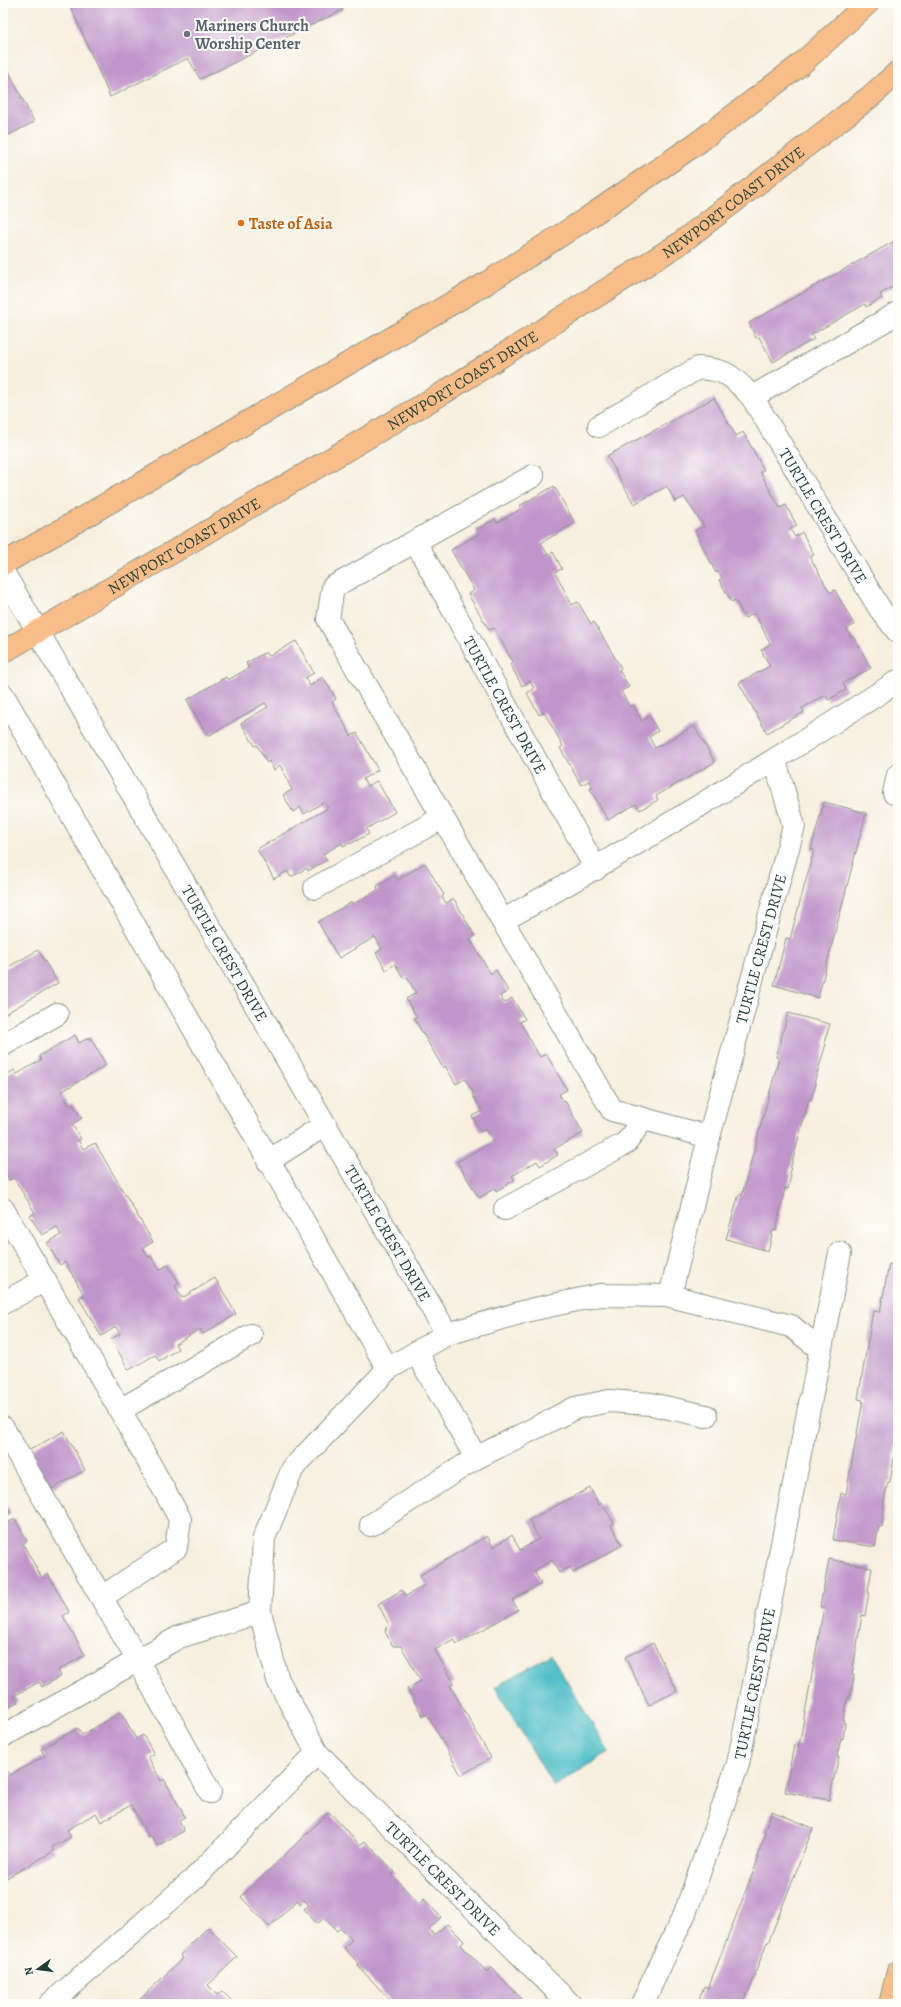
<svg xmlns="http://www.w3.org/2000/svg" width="901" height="2007" font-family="Alegreya,serif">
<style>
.water{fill:#51bfc9;stroke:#387e7e}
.building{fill:#c095ca}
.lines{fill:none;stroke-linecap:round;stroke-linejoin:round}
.minor-casing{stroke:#8b9689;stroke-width:24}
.major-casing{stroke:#8b9689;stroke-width:24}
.highway-casing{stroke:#8b9689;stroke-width:24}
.minor{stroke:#fff;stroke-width:22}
.major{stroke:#f8bd88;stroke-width:22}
.highway{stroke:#f8bd88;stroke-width:22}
.worship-dot{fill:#6b7280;stroke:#fdfcf7;stroke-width:1.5}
.food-dot{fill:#e8710a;stroke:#fdfcf7;stroke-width:1.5}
.labels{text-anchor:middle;stroke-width:4;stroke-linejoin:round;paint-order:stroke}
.worship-label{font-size:16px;font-weight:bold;fill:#5b616d;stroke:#fdfcf7;text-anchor:start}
.street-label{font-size:16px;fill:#1f3d34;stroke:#fdfcf7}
.food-label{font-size:16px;font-weight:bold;fill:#c56008;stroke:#fdfcf7;text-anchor:start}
</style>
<rect width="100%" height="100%" fill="#fdfcf7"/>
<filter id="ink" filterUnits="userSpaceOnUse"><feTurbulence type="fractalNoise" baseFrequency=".025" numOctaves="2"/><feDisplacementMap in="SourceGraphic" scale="8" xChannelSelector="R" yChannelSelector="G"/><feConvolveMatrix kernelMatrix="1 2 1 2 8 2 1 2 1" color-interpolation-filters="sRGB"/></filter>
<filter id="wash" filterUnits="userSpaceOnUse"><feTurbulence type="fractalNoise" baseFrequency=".012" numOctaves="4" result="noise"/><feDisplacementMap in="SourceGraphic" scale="16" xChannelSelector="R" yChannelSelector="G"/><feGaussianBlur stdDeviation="0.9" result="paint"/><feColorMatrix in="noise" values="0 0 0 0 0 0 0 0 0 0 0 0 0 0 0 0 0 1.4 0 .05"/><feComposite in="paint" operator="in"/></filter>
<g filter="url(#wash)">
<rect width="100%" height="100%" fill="#f7efde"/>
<path class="water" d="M551,1655L609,1752L554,1787L495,1687Z"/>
<g id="blocks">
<g class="building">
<path d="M69,3H340L343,10L200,79L188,58L110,97Z"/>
<path d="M3,60L34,122L3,138Z"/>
<path d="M898,239V284L880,294L882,298L866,307L865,304L811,335L814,339L773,362L759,337L756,338L749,323Z"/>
<path d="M714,398L736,436L743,432L764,470L760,472L780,508L786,505L797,526L790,529L795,537L802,532L814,555L810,557L830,593L835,590L854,625L847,629L851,637L853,636L871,668L843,683L846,690L828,700L826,695L802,708L804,712L767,733L739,683L770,666L761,650L770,644L755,613L745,618L735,600L732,602L719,580L722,578L718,571L716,573L695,531L704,526L684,497L675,502L667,486L634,504L607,456Z"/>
<path d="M554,486L575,523L541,543L548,555L553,552L562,569L555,572L572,605L578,602L591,624L594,622L621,668L619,670L629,687L621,691L630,707L633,705L642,721L649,716L658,731L649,737L655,748L694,726L715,762L656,796L658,800L640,810L636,804L608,820L590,789L593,788L589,781L581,785L560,748L563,746L544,712L539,715L527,693L534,689L530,681L522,686L510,664L513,662L494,628L489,630L468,594L474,590L451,550L479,534L476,530L495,519L497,523L521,509L519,506Z"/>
<path d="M296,641L314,673L305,678L310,686L323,677L336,699L332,702L351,736L357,733L378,770L363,779L367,786L377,781L395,812L366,829L369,834L350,844L349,843L343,846L342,843L323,854L327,860L308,871L307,868L291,877L287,871L274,879L257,849L328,808L324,802L304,814L300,807L293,812L283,795L292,790L280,765L274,770L269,761L267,763L257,745L255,746L241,723L268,707L265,703L208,736L187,700L226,677L228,680L249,668L246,663L266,652L269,656Z"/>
<path d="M824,802L866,813L818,998L774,985L786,938L790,939L814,850L811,849Z"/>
<path d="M425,863L444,895L442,897L446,903L454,899L475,936L470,939L491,974L496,970L508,991L500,996L504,1003L512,998L525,1019L520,1022L540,1057L546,1054L567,1090L559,1094L563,1102L565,1101L583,1133L554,1149L558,1155L540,1166L537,1161L512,1176L515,1180L496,1191L495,1188L479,1198L457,1162L493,1141L486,1129L481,1132L472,1116L482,1111L472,1094L474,1093L465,1079L456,1084L445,1066L443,1068L414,1018L417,1017L406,999L416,993L407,977L404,979L395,964L386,970L376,953L382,949L375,937L339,958L318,922L352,902L353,904L378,890L377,886L395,876L398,880Z"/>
<path d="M38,950L58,983L3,1015V970Z"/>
<path d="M788,1013L830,1024L824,1043L826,1044L814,1083H816L811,1100L809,1099L789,1174L791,1175L788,1189L785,1188L776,1231L773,1230L768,1251L726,1239L739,1194L742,1195L779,1058L776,1057Z"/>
<path d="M75,1035L79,1043L90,1037L106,1065L61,1092L69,1105L72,1103L82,1118L72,1124L81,1139L78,1140L83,1149L95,1143L153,1242L143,1248L148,1257L151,1256L159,1270L168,1265L179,1283L175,1286L182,1298L215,1278L236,1314L203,1334L200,1329L175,1344L178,1349L159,1361L155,1355L129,1370L111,1339L120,1334L116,1327L101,1336L79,1298L84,1295L65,1262L60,1265L47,1243L61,1235L57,1227L42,1235L30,1216L35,1213L14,1178L9,1180L3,1169V1077L14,1070L17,1074L41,1060L39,1056Z"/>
<path d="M889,1264L898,1265V1434L890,1482H888L884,1500L882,1527L879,1526L875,1547L833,1540L841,1493L846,1494L863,1400L858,1399L873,1311L880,1312Z"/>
<path d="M64,1431L85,1470L50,1490L28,1451Z"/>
<path d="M590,1488L599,1505L602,1503L614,1523L611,1525L622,1545L573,1573L570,1567L559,1573L552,1560L534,1571L541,1584L512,1600L518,1610L457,1644L454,1639L435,1650L454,1683L450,1685L491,1758L461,1775L427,1714L423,1716L407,1689L421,1681L401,1646H393L385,1632L389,1625L378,1604L402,1590L406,1596L425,1585L420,1575L487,1536L493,1547L512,1535L520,1550L539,1539L529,1520Z"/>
<path d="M3,1498L11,1513L4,1517L7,1523L15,1519L27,1541L23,1544L42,1578L48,1574L69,1612L63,1616L85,1655L58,1670L61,1676L42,1687L39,1682L14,1696L18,1702L3,1710Z"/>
<path d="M829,1559L872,1568L868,1591H869L865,1616L862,1615L852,1675H854L850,1697H848L843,1722L845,1723L843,1739L841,1738L837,1756H839L829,1800L785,1792L794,1745L799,1746L824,1607H820Z"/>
<path d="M653,1643L677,1691L649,1705L625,1657Z"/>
<path d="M121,1712L136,1739L143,1735L154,1754L148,1757L161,1781L164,1779L185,1817L179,1820L184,1831L157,1846L152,1837L149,1838L131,1805L101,1822L96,1813L67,1830L71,1837L52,1847L54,1851L3,1880V1772L7,1770L10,1775L45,1756L41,1749L78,1728L82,1735Z"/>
<path d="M772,1811L813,1828L768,1943L767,1942L755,1974H756L743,2004H697L704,1986L708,1988L759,1857H757L766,1833L764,1832Z"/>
<path d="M329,1812L360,1845L365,1841L395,1872L392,1875L419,1904L424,1899L441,1917L429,1929L434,1935L447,1924L464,1941L461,1945L487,1972L492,1968L522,1999L517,2004H394L357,1965L359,1964L344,1948L352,1940L340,1928L337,1931L324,1918L317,1924L304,1909L309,1905L304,1900L300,1904L298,1900L269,1927L241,1897Z"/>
<path d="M208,1927L237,1957L208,1985L217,1995L222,1991L235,2004H135L183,1958L180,1955Z"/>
</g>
</g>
</g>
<g filter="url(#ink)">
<use href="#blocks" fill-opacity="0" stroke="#8b9689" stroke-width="1"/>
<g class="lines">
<defs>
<g id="minor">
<path d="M752,397L898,313"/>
<path id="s1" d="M599,426L698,368C728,370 732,376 752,397L880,609L898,632"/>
<path d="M533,476L333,587L328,619L612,1110L709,1137"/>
<path id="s2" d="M415,541L596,869"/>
<path id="s3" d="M3,572L447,1334"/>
<path d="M3,695L388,1369"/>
<path d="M894,793L898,775"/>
<path d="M315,888L442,818"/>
<path d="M502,921C637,846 768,765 898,681"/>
<path d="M3,1045L57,1014"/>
<path d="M268,1161L325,1125"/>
<path d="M3,1209L120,1410L180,1519L176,1548L102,1597"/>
<path d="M505,1209L626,1143L643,1119"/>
<path id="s4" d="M670,1296L709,1137L794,826L775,761"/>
<path d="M3,1303L45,1280"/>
<path d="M417,1353L476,1458L575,1408L609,1401L651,1404L706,1416"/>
<path d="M120,1410L251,1335"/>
<path d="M3,1428L137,1659L210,1792"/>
<path d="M371,1525L476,1458"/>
<path d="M3,1736L179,1637L260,1612"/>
<path id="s5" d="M317,1753L570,2004"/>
<path d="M50,2004L194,1879L317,1753L278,1680L260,1612L264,1538L293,1468L388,1369L447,1334L530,1310L600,1295L670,1296L791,1326L820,1349"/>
<path id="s6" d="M642,2004L685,1913L738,1764L840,1253"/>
</g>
<g id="major">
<path d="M3,564L485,284L589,217L700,141L800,65L868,3"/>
<path id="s7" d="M3,652L443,393L679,244L871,96L898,72"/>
</g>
<path id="highway" d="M890,2004L898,1972"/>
</defs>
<use href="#minor" class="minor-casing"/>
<use href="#major" class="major-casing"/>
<use href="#highway" class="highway-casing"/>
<use href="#minor" class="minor"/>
<use href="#major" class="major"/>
<use href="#highway" class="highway"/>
</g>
</g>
<circle class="worship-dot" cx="187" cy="34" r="4"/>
<circle class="food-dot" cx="241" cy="223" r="4"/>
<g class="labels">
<g class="worship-label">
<text x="195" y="31">Mariners Church<tspan x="195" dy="18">Worship Center</tspan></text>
</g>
<g class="street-label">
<text dy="6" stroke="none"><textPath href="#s7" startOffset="858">NEWPORT COAST DRIVE</textPath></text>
<text dy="6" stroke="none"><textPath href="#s7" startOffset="534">NEWPORT COAST DRIVE</textPath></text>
<text dy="6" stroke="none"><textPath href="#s1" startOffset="317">TURTLE CREST DRIVE</textPath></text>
<text dy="6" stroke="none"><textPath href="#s7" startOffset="210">NEWPORT COAST DRIVE</textPath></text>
<text dy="6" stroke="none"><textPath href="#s2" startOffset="187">TURTLE CREST DRIVE</textPath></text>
<text dy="6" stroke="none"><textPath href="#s4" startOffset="359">TURTLE CREST DRIVE</textPath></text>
<text dy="6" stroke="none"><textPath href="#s3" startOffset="441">TURTLE CREST DRIVE</textPath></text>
<text dy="6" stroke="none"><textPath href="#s3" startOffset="765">TURTLE CREST DRIVE</textPath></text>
<text dy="6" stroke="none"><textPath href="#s6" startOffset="341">TURTLE CREST DRIVE</textPath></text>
<text dy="6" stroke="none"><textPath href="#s5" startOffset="178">TURTLE CREST DRIVE</textPath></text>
</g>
<g class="food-label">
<text x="249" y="229">Taste of Asia</text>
</g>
</g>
<rect width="901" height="2007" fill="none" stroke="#fdfcf7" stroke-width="16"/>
<g transform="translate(38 1969) rotate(256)" stroke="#fdfcf7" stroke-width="3" paint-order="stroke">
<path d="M0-3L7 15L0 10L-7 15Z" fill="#1f3d34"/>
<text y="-6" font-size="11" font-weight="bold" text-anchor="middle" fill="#1f3d34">N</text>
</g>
</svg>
